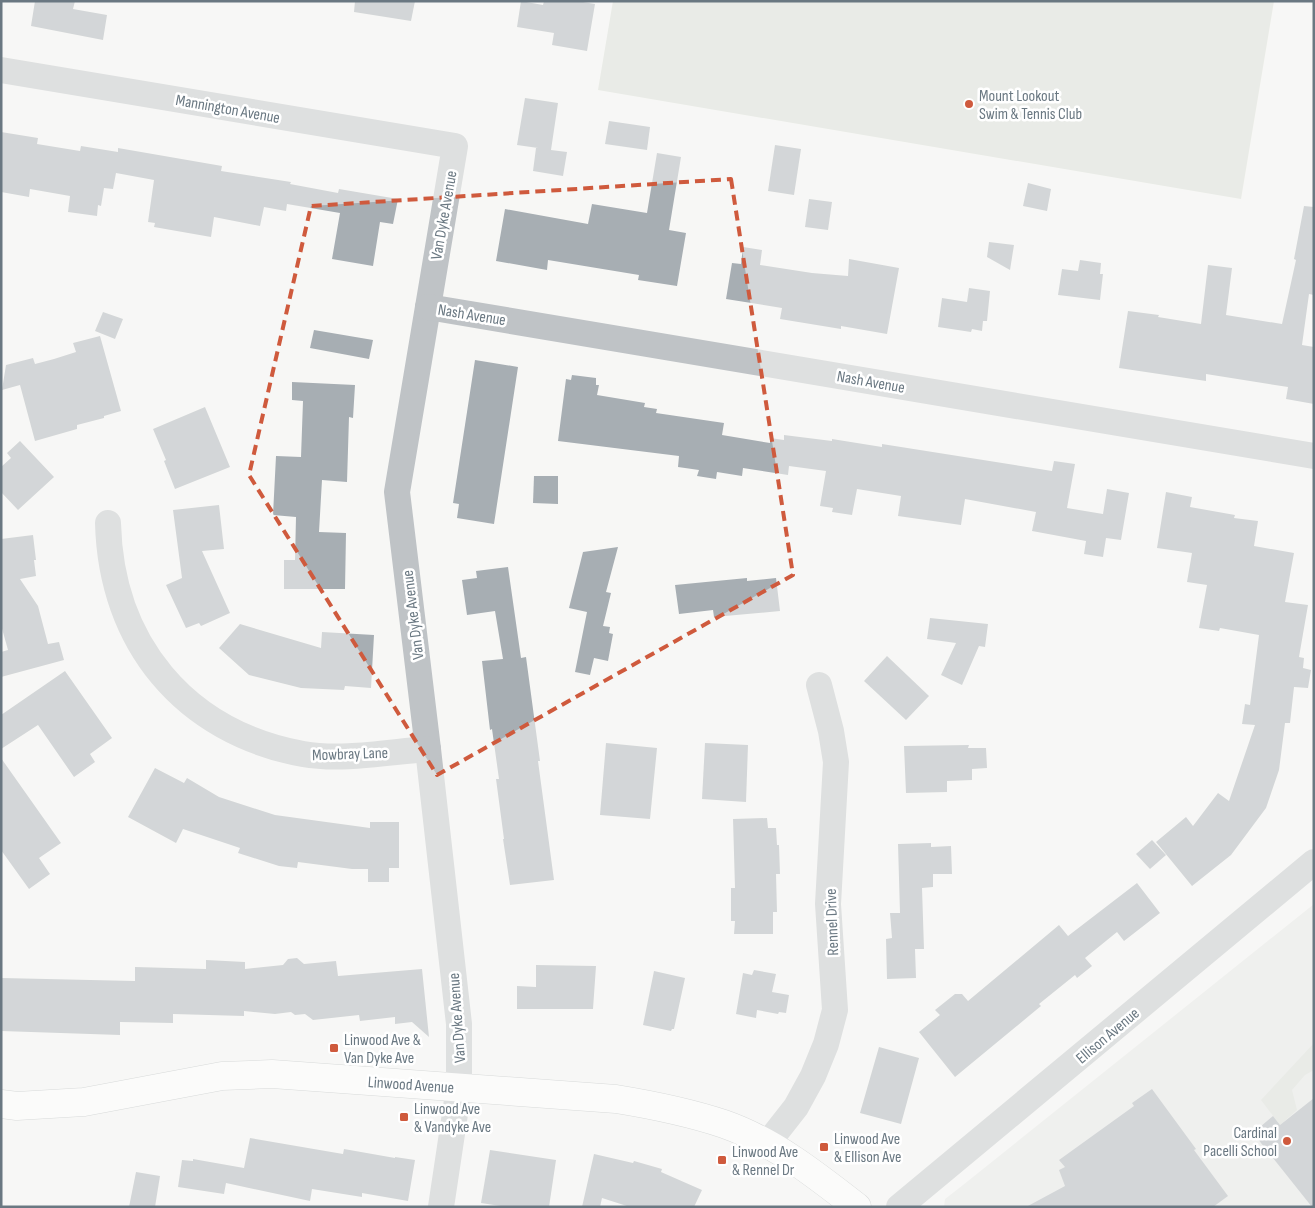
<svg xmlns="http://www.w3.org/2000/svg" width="1315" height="1208" font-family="'Sofia Sans Condensed',sans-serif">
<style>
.built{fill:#e5e6e5}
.green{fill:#d7dcd4}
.building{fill:#a7aeb3}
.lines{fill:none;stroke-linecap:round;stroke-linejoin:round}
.secondary-casing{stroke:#b2b7ba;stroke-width:29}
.street{stroke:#bfc3c6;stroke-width:26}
.secondary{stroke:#fff;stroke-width:28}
.marked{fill:none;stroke:#cf5a3d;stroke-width:4;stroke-dasharray:10 6;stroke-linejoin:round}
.poi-dot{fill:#cf5a3d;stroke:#fff;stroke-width:2}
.labels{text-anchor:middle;stroke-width:5;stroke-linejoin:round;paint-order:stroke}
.poi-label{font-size:16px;fill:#6a7882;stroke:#fff;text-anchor:start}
.street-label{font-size:16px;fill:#6a7882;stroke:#fff}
</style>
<rect width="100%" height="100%" fill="#f7f7f5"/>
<path class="built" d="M1314,904V1207H944L945,1199L963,1185Z"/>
<g class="green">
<path d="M613,1H1274L1241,199L598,90Z"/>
<path d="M1314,1043V1070L1305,1075L1292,1090L1297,1110L1280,1125L1261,1100Z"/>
</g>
<g class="building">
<path d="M35,1H75L73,9L107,15L103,40L31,26Z"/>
<path d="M355,1H415L411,21L354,12Z"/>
<path d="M521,1L543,5L544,1H577L595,4L587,51L552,45L554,33L517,27Z"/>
<path d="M525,98L558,103L551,150L567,152L563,176L533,171L536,148H538L517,145Z"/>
<path d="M609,121L650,127L647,150L605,144Z"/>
<path d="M1,132L38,138L37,144L80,151L81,146L118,152V148L222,166L221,171L291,182L290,184L338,193L339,189L398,199L393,224L380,222L373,266L332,259L340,213L287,204L286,211L264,207L260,226L214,217L211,237L154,227L155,223L148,222L154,180L116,173L113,189L104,188L101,206L98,205L97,216L68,212L70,196L30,189L29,197L1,192Z"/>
<path d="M775,145L801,149L794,195L768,191Z"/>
<path d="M657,153L681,157L669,230L686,233L677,286L638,280L639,275L548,260L547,270L496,261L505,209L588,224L592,204L647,213Z"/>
<path d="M1028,183L1051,189L1047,211L1023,206Z"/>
<path d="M809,199L832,202L828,230L805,227Z"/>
<path d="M1304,206L1314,207V295L1309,294L1302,345L1314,347V404L1286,399L1288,387L1206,374V381L1119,368L1128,311L1159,315L1158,317L1201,324L1208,265L1232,268L1226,315L1282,324L1296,260L1294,259Z"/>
<path d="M989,242L1014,245L1010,270L987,257Z"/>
<path d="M743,247L762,250L760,265L812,273L848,276L849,259L899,268L887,334L841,326V329L780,319L782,308L726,299L732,263L741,264Z"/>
<path d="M1080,260L1101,263L1100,274H1103L1100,300L1058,295L1062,269L1078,271Z"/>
<path d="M969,288L990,291L987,321H983L982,331L972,329L971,332L938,327L942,298L967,302Z"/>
<path d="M103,312L123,319L115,339L95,331Z"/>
<path d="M314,330L373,340L369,359L310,348Z"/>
<path d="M100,336L121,411L104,416V418L77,425V429L35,441L20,385L2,390L6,365L33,358L35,364L54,359L76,352L73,343Z"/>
<path d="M475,360L518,367L494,524L457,518L459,504L453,503Z"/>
<path d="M572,375L596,378V385H599L597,395L645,403L644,407L657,409L656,413L724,423L722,435L770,443V438L784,440V435L832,441V439L882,447V444L1052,471L1054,461L1075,464L1067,508L1103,514L1107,489L1129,493L1121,540L1106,538L1103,557L1084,554L1086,541L1032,531L1036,512L965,499L961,525L898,516L901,496L857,489L852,515L832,512L833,508L820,506L826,471L789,466L788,475L743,468L742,476L717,472L716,479L697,476L699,470L678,467L679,456L558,441L566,379L571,380Z"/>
<path d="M292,382L355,385L353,418L349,417L347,482L322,480L319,532L346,533L345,589H284V560H295L296,517L273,515L276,456L301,457L303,401L292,400Z"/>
<path d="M205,407L230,467L175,489L164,461L166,460L153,429Z"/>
<path d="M20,441L54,477L18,510L1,492V467L11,458L7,453Z"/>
<path d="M534,476H558V504L533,503Z"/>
<path d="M1166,492L1192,497L1190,507L1235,515L1234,518L1258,521L1254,546L1294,553L1285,602L1308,605L1299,657L1304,658L1303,668L1311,670L1308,688L1294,687L1290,723H1285L1279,770L1266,808L1231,855L1192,886L1156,842L1186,817L1193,826L1218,793L1229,801L1255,725L1242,724L1245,704L1250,705L1259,635L1220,628L1219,631L1199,628L1207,585L1187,582L1192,553L1157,548Z"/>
<path d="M219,505L224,549L202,551L230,613L201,626L199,623L186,628L166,585L182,578L173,510Z"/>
<path d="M33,535L36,560H34L36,576L20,579L38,606L48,644L59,642L64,660L1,677V652L8,650L1,625V539Z"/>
<path d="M618,547L606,592L611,593L603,626L610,627L609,633L613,634L608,661L594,658L590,675L575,672L587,612L569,608L583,552Z"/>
<path d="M508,567L521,658L526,657L540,761H538L554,880L510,885L503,839H504L496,779H499L492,729L490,730L482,661L503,659L495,611L467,615L462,580L477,578L476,571Z"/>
<path d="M747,578V581L776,578L780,611L714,617L713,610L679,614L675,585Z"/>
<path d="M930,618L988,624L985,647L979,646L962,685L941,675L956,643L927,639Z"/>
<path d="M240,624L321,648L322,632L374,635L371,688L345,686L344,690L301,688L249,675L219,648Z"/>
<path d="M887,656L929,696L906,720L864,681Z"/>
<path d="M65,671L112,738L90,754L95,762L74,777L38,725L1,749V715Z"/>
<path d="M606,743L657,748L650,819L600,815Z"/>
<path d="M705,743L748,745L746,802L702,799Z"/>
<path d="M969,745L968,748H986L987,768L972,769V780L947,781V792L906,793L904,746Z"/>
<path d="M1,758L61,843L39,858L50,874L29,889L1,850Z"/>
<path d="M155,768L184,783L187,778L219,797L275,815L370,828V822H399V868H389V882H368V869H352L298,862L297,868L279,866L238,853L240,848L183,829L176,843L128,817Z"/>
<path d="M767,818L768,828H776L777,845H779L780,874H776L777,912H773V934H734L735,921H731V888H735L733,819Z"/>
<path d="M1152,840L1166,855L1150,869L1136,854Z"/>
<path d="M931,843V847L951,846L952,874H933V887L922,888L924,949H915L916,978L887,979L886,939L892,938L890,913H900L898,844Z"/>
<path d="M1137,883L1160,913L1124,941L1117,932L1085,958L1092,966L1077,978L1075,975L1039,1004L1041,1006L955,1077L919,1032L940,1015L935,1010L955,994H962L968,1001L1059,925L1068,936Z"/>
<path d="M297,958L304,964L336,961L338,976L422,969L429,1037L412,1022L395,1024V1017L360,1021L359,1015L313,1020L305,1014L295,1015L291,1012L275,1014L244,1011V1016L173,1014V1023L120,1022V1035L1,1031L2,978L135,981V967L206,969V960L245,962V969L283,965L288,959Z"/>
<path d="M536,965L596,966L593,1009H517V986L536,987Z"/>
<path d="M754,970L776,974L772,992L789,995L786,1013L779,1012L778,1014L757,1010L756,1018L736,1014L743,973L752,975Z"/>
<path d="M654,971L685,978L674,1029H672L671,1031L643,1025Z"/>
<path d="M879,1047L919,1058L901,1124L860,1113Z"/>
<path d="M1152,1089L1196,1149L1194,1150L1228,1196L1213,1207H1026L1065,1186L1059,1170L1065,1167L1059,1160L1134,1106L1132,1103Z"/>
<path d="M1314,1098V1207H1312L1253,1133L1273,1116L1280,1125Z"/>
<path d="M250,1138L343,1154L344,1149L395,1158V1157L415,1160L408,1201L362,1193V1197L312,1189L310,1201L226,1183L224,1194L178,1187L182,1160L193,1161V1159L244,1168Z"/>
<path d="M490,1150L556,1160L549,1207H507L481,1203Z"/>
<path d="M594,1154L633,1163L634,1161L662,1169L661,1172L702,1190L694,1207H630L602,1198L600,1207H582Z"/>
<path d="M136,1172L160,1176L155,1207H129Z"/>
</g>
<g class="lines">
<defs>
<path id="secondary" d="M1,1104L17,1106L84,1102L222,1076L272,1074L616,1099C653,1105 688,1112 724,1124C773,1141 816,1175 857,1207"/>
</defs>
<use href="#secondary" class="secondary-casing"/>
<g class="street">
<path d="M1,70L455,146L397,492L428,749L459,1024V1087L441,1207"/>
<path d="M428,307L1314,456"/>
<path d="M108,523C111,643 184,732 303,754C342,761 388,752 428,749"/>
<path d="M767,1144L796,1107L813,1076L826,1044L835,1010L828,904L836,762L831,731L819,685"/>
<path d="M899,1207L1314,862"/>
</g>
<use href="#secondary" class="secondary"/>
</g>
<path d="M0 0H1315V1208H0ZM731,179L793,575L437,775L249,475L311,206Z" fill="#f7f7f5" fill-opacity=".55" fill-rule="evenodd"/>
<path class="marked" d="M731,179L793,575L437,775L249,475L311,206Z"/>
<g class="poi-dot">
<circle cx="969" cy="104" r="5"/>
<rect x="329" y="1043" width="10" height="10" rx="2.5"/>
<rect x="399" y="1112" width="10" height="10" rx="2.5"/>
<circle cx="1287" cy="1141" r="5"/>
<rect x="819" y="1142" width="10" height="10" rx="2.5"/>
<rect x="717" y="1155" width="10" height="10" rx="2.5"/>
</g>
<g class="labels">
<g class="poi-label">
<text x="979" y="101">Mount Lookout<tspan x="979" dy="18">Swim &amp; Tennis Club</tspan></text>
<text x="344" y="1045">Linwood Ave &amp;<tspan x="344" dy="18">Van Dyke Ave</tspan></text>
<text x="414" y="1114">Linwood Ave<tspan x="414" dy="18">&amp; Vandyke Ave</tspan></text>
<text x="1277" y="1138" text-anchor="end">Cardinal<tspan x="1277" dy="18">Pacelli School</tspan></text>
<text x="834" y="1144">Linwood Ave<tspan x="834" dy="18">&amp; Ellison Ave</tspan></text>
<text x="732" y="1157">Linwood Ave<tspan x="732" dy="18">&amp; Rennel Dr</tspan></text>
</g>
<g class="street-label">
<text transform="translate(228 108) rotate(10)" y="6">Mannington Avenue</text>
<text transform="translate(443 215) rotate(-80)" y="6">Van Dyke Avenue</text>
<text transform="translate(472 314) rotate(9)" y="6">Nash Avenue</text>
<text transform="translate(871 381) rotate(10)" y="6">Nash Avenue</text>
<text transform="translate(412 615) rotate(-97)" y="6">Van Dyke Avenue</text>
<text transform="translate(350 753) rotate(-2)" y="6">Mowbray Lane</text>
<text transform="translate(831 922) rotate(-92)" y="6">Rennel Drive</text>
<text transform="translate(456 1018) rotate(-94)" y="6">Van Dyke Avenue</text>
<text transform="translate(1107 1035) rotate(-40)" y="6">Ellison Avenue</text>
<text transform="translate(411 1084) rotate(4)" y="6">Linwood Avenue</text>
</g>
</g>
<rect width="1315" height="1208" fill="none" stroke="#6a7882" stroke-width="5"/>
</svg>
